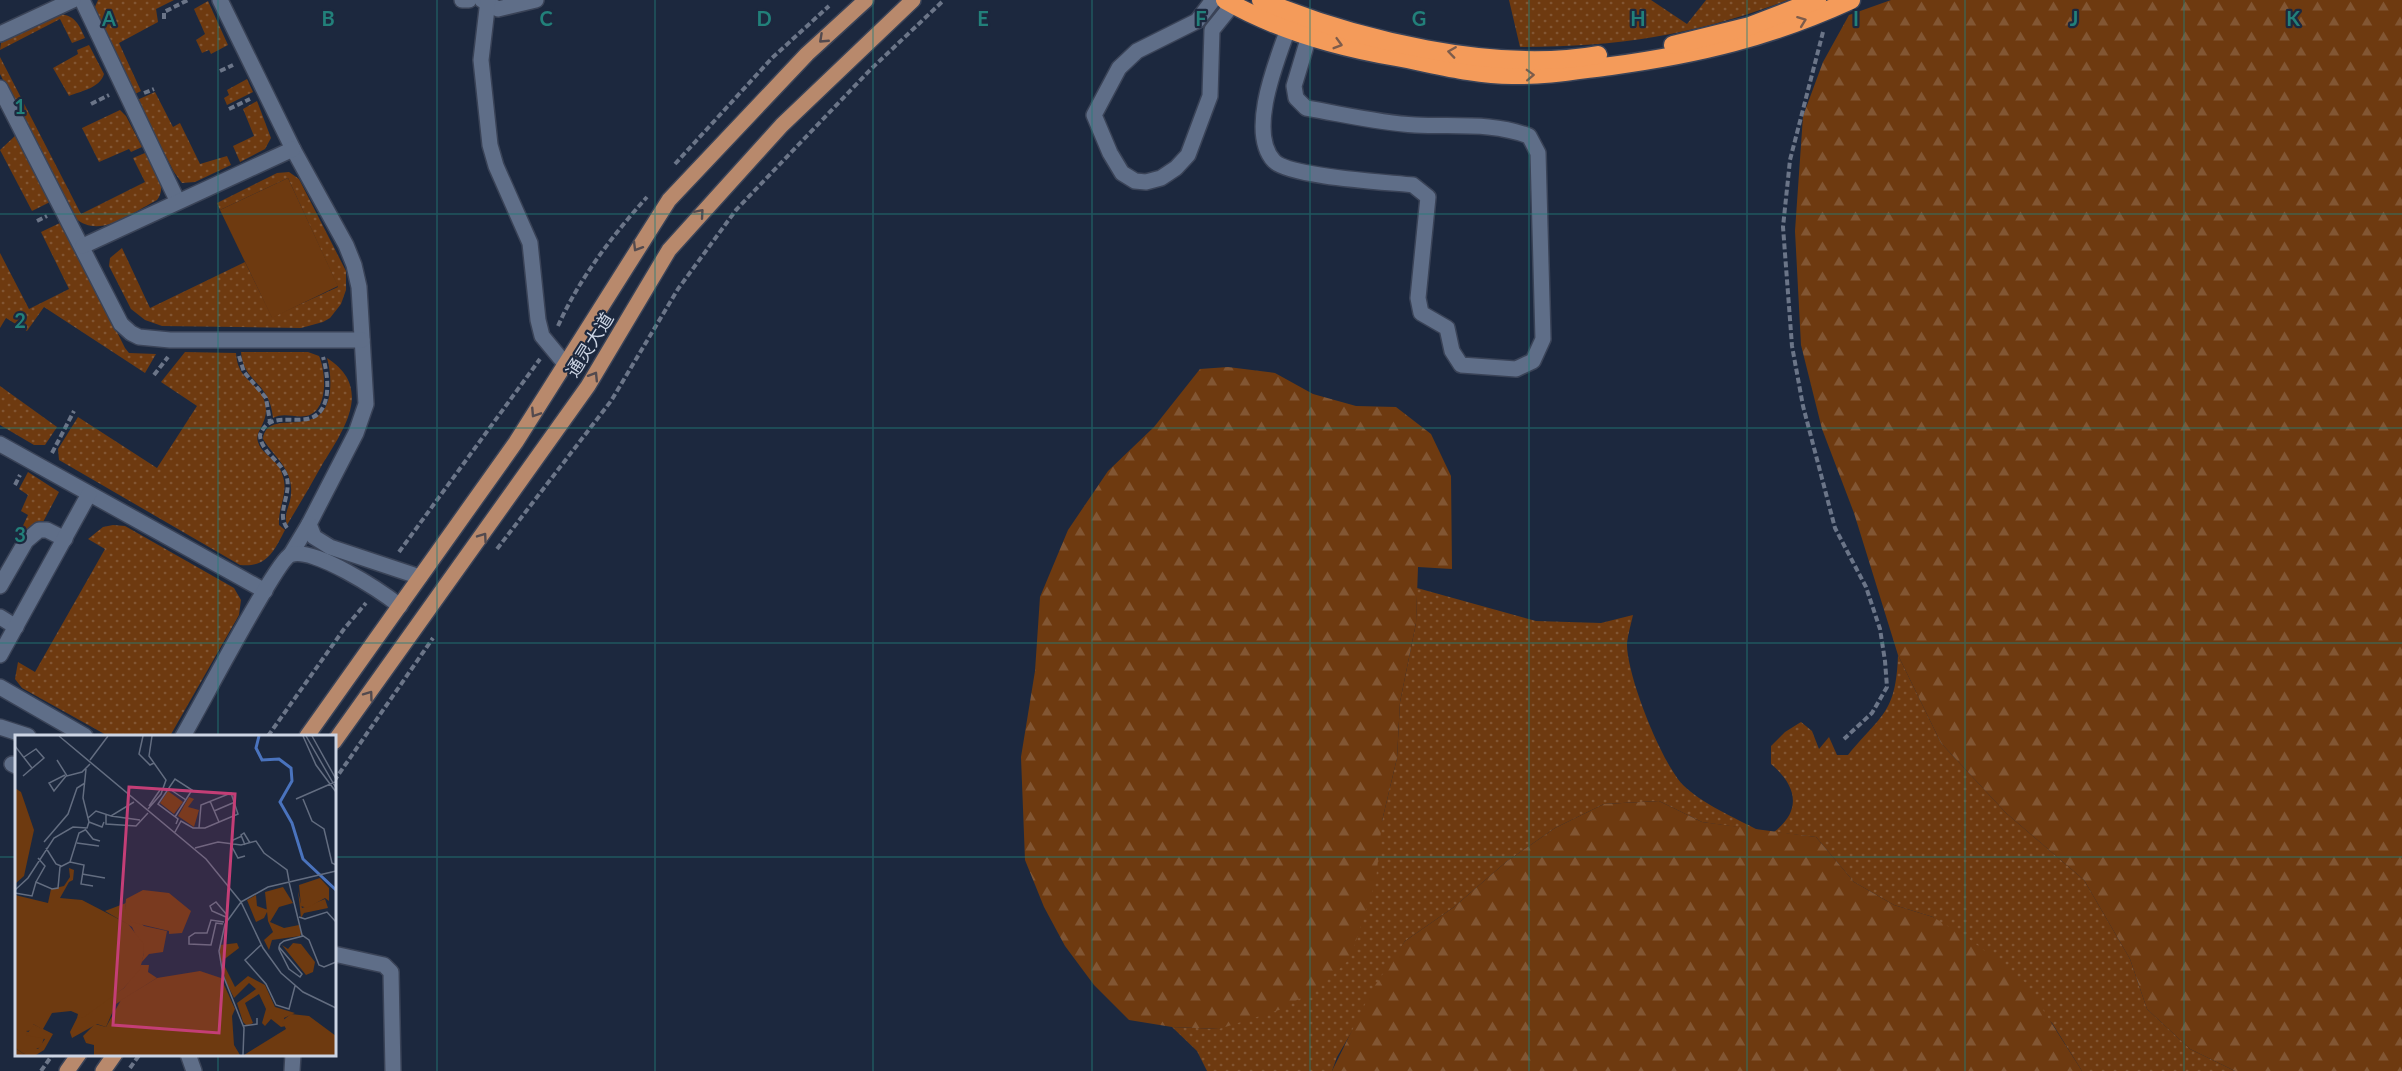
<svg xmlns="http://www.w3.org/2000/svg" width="2402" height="1071" font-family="Lato,'Noto Sans SC',sans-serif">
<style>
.grass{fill:url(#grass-dots)}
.forest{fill:url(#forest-firs)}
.park{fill:#6e3a10}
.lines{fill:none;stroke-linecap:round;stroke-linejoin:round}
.minor-casing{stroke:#3a4357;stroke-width:18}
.major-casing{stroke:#3a4357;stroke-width:18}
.highway-casing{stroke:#3a4357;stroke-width:21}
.path{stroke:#6b7588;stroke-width:4;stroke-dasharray:6 3;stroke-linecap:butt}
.minor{stroke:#5f6e88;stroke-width:15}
.major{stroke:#b8896c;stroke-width:15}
.highway{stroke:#f49b5a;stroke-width:18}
.oneway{stroke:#7d5c4b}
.oneway2{stroke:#534a4e}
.grid{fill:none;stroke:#22807a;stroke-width:1.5;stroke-opacity:0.55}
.labels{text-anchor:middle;stroke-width:4.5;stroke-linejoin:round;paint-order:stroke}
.street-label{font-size:18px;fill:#cdd5e4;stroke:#1c283e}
.inset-river{fill:none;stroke:#4a73bd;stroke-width:3}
.inset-road{fill:none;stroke:#636d80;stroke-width:1.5}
.view{fill:#c43e76;fill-opacity:0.15;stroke:#c43e76;stroke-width:3}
.inset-edge{fill:none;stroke:#cdd5e4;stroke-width:3}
.grid-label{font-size:20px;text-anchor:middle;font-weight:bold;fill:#22807a;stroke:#1c283e;stroke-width:4.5;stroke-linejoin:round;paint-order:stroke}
</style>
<defs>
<pattern id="grass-dots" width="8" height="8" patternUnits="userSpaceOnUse" patternTransform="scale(1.5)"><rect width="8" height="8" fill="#6e3a10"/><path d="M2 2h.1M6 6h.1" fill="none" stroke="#825633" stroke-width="1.8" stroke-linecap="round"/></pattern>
<pattern id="forest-firs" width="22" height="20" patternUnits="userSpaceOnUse" patternTransform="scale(1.5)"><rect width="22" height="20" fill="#6e3a10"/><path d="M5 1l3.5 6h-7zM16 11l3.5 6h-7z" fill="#825633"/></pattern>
</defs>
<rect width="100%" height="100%" fill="#1c283e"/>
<g class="grass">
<path d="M98,0H174L156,9L158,22L119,43L141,91L135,94L94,9Z"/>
<path d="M1509,0H1651L1687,24L1706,0H1788C1695,35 1618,47 1520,47Z"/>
<path d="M208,1L228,45L211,54L209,50L202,53L196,40L205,34L194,9Z"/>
<path d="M60,14C76,16 79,25 85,38L72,43L60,19L0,50L1,43Z"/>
<path d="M89,45L104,74C100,88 81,91 69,96L53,68L78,54L77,50Z"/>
<path d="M0,57L81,214L145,182L133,158L145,153C153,167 169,185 157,200C133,212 100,240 75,218L0,74Z"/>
<path d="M247,79L253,92L227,105L224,98L229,95L227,90Z"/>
<path d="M155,92L173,127L180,123L200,164L227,156L231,165L195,182L182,183L174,172L137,100Z"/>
<path d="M257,101L271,138L265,149L240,162L233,146L254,136L243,109Z"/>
<path d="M120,110L126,116L142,147L131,152L129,149L99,162L82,128Z"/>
<path d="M16,135L50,202L32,211L0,150Z"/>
<path d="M289,172L299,179L346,271V290L341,304L330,318L323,322L301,328L162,326L145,320L131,309L109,266L110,258L122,248L150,308L245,262L272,317L338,287L288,178L220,210L217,203L277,173Z"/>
<path d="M62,222L125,348L129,353L156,354L145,373L44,307L27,331L6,318L0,328V253L29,309L69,289L41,232Z"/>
<path d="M185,352L236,353C238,383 259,380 265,403C270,422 254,431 258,442C261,453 273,457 279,467C292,491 278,502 279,525L285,530C274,551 267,568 240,565L59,460L58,449L78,417L157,468L197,406L161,382Z"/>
<path d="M241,352H308L319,356C326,371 329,412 306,416C294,418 284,412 273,418C270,381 243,383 241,352Z"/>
<path d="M327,358C374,388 344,429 322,465C311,485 299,505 287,525C283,513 291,505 291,493C293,469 274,457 263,439C267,405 324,444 330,391C331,380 330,368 327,358Z"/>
<path d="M0,386L57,427L45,445H34L0,425Z"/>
<path d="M28,472L59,492L43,522L29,528L22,535L19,534L28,515L21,511L28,495L19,489Z"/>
<path d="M113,525L125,526L234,588L241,600L239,615L170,736H108L22,688L15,679L18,662L35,672L105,549L88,539L103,527Z"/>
<path d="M1417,588L1536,621L1601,623L1633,615C1631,624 1628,634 1627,643C1626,674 1661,762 1683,785C1701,803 1735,818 1758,830L1702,822L1659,801L1604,804L1555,828L1506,862L1454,907L1405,941L1337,1057L1332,1071H1207L1197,1051L1172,1027L1219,1029L1382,821L1397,758L1400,702L1416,623Z"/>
<path d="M1898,655L1941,743L2006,813L2084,880L2130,959L2147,1009L2190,1049L2235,1071H2082L2052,1023L1933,917L1894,905L1854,882L1816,837L1774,832C1803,810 1796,785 1771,764V746L1785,732L1801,722L1812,731L1819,749L1829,737L1837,755H1848C1882,714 1896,713 1898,655Z"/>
</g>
<g class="forest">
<path d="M1891,0H2402V1071H2235L2190,1049L2147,1009L2130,959L2084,880L2006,813L1941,743L1898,655L1854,513L1822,429L1801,345L1795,231L1803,116L1823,62L1849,15Z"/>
<path d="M1228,367L1275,373L1313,394L1356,406L1396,407L1431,434L1451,476L1452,569L1418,567L1416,623L1400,702L1397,758L1382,821L1376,880L1350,959L1319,988L1279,1010L1219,1029L1172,1027L1129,1020L1094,985L1065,946L1044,907L1025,860L1021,757L1035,671L1040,597L1068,530L1108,471L1154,427L1200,369Z"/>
<path d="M1659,801L1702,822L1816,837L1854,882L1894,905L1933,917L1972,941L2026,983L2082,1071H1332L1372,990L1405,941L1454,907L1506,862L1555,828L1604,804Z"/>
</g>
<path class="park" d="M288,178L338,286L272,318L220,210Z"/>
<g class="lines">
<defs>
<g id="minor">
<path d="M82,0L177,200"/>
<path d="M220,0L293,149L346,245L354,265L359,287L366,404L356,433L309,524L314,537L330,547L420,577"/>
<path d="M462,0H469"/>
<path d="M482,0L498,9L536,0"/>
<path d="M488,0L481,60L490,145L496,166L530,243L538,320L542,336L566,365"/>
<path d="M1213,0L1197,21L1137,51L1119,68L1094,115L1110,153L1122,173L1135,181L1146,182L1161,178L1176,168L1188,155L1210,96L1212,30L1233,4"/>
<path d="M1288,29C1277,60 1247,132 1274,161C1290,177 1386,182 1413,185L1428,197L1418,298L1421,313L1447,328L1452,351L1461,365L1516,369L1533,361L1543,339L1538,153L1529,136C1492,122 1455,127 1415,125C1379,123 1342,114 1306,108L1296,98L1294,86L1309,36"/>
<path d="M0,34L73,0"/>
<path d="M0,88L121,324L131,333L139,337L170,340H362"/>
<path d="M83,246L293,149"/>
<path d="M0,444L265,591"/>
<path d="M291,554L309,524"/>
<path d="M0,586L26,541L39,530H47L65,539"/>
<path d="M0,617L16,627"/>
<path d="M0,655L89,494"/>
<path d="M0,687L85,736"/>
<path d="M0,727L28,736"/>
<path d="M183,736C198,711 275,563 290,555C312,545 382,592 400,606"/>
<path d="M12,764L16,766"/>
<path d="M334,954L384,965L391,972L393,1071"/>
<path d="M188,1054L194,1071"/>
<path d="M292,1071L293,1054"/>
</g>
<g id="major">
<path d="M307,736L516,442L669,200L807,54L866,0"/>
<path d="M334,742L588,386L669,250L782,125L913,0"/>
<path d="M67,1071L79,1054"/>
<path d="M103,1071L115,1054"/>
</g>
<g id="highway">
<path d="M1225,0C1277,30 1337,47 1396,57C1434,64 1473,75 1512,75C1546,76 1578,70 1611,66C1699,54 1770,37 1851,0"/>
<path d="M1261,0C1356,40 1495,73 1598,55"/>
<path d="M1673,45L1750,26L1817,0"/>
</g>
</defs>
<use href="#minor" class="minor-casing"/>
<use href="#major" class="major-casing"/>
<use href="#highway" class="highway-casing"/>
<g class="path">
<path d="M164,19V12L188,0"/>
<path d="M1823,32L1790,160L1783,227L1792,346L1803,406L1835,528L1866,587L1880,629L1885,661L1887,687L1872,713L1844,739"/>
<path d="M220,71L233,65"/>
<path d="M144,93L154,89"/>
<path d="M91,104L109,95"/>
<path d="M229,109L250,99"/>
<path d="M675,164L772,58L829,6"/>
<path d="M37,221L47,216"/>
<path d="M558,326C579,279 612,236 647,197"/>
<path d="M239,356L244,372L266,398L270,422"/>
<path d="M154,375L168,357"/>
<path d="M52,453L74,411"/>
<path d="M15,485L20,475"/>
<path d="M287,528C276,513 291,496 287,478C282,461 261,453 260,435C269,411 293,424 311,418C333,410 328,374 323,357"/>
<path d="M497,549L611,401L678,289L736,210L871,69L944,0"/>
<path d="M399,552L540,359"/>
<path d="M268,736L344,629L366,603"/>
<path d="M334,781L433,638"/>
<path d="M130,1068L140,1054"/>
<path d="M41,1071L53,1054"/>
</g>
<use href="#minor" class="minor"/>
<use href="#major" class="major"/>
<use href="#highway" class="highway"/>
</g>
<defs><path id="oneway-chevron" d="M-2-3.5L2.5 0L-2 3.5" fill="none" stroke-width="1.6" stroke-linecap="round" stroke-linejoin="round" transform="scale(1.5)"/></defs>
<g class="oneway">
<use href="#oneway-chevron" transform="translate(1802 21) rotate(-21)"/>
<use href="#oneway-chevron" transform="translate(1338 44) rotate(16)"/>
<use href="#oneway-chevron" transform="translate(1452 52) rotate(-172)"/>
<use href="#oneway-chevron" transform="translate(1530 75) rotate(-2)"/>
</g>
<g class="oneway2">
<use href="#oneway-chevron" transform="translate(823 39) rotate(137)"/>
<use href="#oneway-chevron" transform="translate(700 213) rotate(-49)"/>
<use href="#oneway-chevron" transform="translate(637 247) rotate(121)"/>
<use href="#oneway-chevron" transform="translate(594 376) rotate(-58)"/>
<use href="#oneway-chevron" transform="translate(535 413) rotate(123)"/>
<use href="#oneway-chevron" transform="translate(483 537) rotate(-55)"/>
<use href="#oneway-chevron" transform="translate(369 695) rotate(-54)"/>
</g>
<path class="grid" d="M218,0V736M437,0V1071M655,0V1071M873,0V1071M1092,0V1071M1310,0V1071M1529,0V1071M1747,0V1071M1965,0V1071M2184,0V1071M0,214H2402M0,428H2402M0,643H2402M0,857H16M334,857H2402M218,1054V1071"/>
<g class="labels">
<g class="street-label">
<text transform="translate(590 345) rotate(-58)" y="6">通灵大道</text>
</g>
</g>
<g transform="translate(15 735)">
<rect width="321" height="321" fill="#1c283e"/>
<path d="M153,56L168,67L159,79L145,68ZM174,62L179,64L173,72L184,75L179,92L163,81ZM268,152L278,168L264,172L255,187L269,193L284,190L286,198L285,201L257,205L254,215L249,205L258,197L253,186L250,157ZM283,156L287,173L310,164L313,173L289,178L286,183ZM241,160L242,171L253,175L249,183L241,187L232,165ZM111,168L110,173L129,191L152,196L148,217L134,219L126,228L129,218L117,192L90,176ZM222,208L224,213L207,226L220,252L233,241L250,250L260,272L280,278L269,283L271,291L266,292L256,284L250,291L247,288L251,274L244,259L230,268L238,288L232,291L228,287L222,268L241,254L234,248L219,263L211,247L205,220V210ZM126,230H134L133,237L142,243L101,269L91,292L82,289L57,303L55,297L62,283L109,253ZM0,289H18L28,294L11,296L29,303L26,312L9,319L0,313Z" fill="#6e3a10"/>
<path d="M0,53L6,57L19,95L9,141L0,149ZM54,133L59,135L58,145L54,147L45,163L67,165L113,189L128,208L129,218L125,234L109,253L69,282L62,283L63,279L56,276L37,278L28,294L38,299L29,315L21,320H0V313L9,319L14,314H23L30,304L11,300L18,291L27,294L18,289H0V160L33,168L36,154L49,151L55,142ZM305,143L314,153V166L310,163L292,173L286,171L284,150ZM128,155L154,158L176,176L167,198L154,199V196L116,187L110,173L111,164ZM185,236L206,243L220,274L217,281L219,310L225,320H79V310L71,308L68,301L80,289L91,292L106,265L142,243ZM276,279L294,281L321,301V320H229L271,294L267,286Z" fill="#6e3a10"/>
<path d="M278,208L286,209L300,227L298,237L291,240L267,210L273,214Z" fill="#6e3a10"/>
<path class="inset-river" d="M244,1L241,13L247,25L264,24L276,33L277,46L265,67L277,88L288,124L321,155"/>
<path class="inset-road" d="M44,1L191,124L226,167L253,152L321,136M128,1L124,19L135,30L139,28M288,1L301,30L321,57M291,1L321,53M297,1L321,44M0,11L17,33M42,25L52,41L67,37L75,29M75,25L93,1M50,40L34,48L39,56L51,41M8,41L29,23L21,14L9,22M153,53L171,65M281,64L320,47M288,64L297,86L309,94L317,128L321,130M195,66L204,87M134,71L145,55M133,74L146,59L151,45L134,21L137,1M199,76L220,67M91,79V89L121,91L133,78M96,81L125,85M160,82L177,55L160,44L143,69L163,84L161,89M73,83L81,76L96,81L119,67M74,87L87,92L89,87M70,94L78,104L85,106M160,97L166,86L178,93H190L223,79L216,58L186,70L184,93M227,101L218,105L216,110L223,123L230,121M29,107L53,79L62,53L70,48M62,108L84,111M230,110L226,100L229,98L235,108M31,113L41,129L46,131M180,113L203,107L226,110L241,106L249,118L272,135L274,146M55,127L69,130L66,149L78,151M67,139L90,143M21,147L30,131L23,123M274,147L287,200L294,205L304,230L309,232L321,227M0,155L13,143L39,103L58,92L72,93L74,87L68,63L71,34M0,158L17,161L21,147L37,154L43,153L45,132L55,127L64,98L70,95M211,182L197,176L195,171L201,167L212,180M284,182L290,184L312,177L321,187M208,189L201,188L196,210L174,209V202L180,198H192L196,185L209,187M246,210L230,225L251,249L261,270L274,274L280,251M264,212L287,239L285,242L274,234L264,214V212L265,209L269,206L288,201M228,291L242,289V283M228,320L229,293L208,240L204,216L210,189L226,167L248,213L266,238L288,257L321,273"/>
<path class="view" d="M114,52L220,59L204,298L98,290Z"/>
<rect width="321" height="321" class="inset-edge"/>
</g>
<g class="grid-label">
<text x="109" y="26">A</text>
<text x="328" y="26">B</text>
<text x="546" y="26">C</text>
<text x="764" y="26">D</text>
<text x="983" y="26">E</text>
<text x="1201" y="26">F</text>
<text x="1419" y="26">G</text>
<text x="1638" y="26">H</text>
<text x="1856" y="26">I</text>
<text x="2074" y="26">J</text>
<text x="2293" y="26">K</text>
<text x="20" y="114">1</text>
<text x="20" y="328">2</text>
<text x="20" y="542">3</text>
</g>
</svg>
